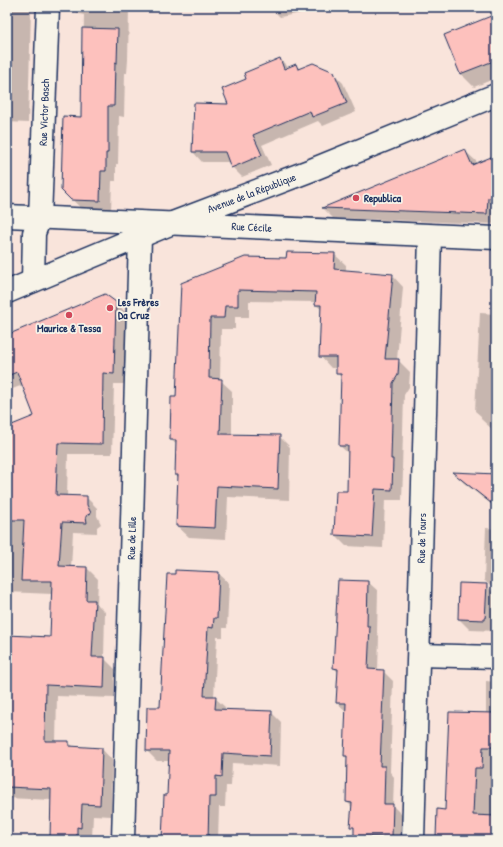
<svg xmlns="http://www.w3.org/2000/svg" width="503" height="847" font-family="'Patrick Hand',sans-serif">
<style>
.shadow{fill:#0003}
.building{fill:#fdc1bd;stroke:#1b2f5e}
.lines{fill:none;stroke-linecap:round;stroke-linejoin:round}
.street-casing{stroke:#1b2f5e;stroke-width:25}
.secondary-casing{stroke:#1b2f5e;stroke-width:25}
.street{stroke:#f7f3e8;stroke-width:22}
.secondary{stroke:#f7f3e8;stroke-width:22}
.poi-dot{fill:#d1495b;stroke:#f7f3e8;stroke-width:1.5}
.labels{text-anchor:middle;stroke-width:3.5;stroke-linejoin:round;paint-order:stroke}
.street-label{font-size:11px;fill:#1b2f5e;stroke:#f7f3e8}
.poi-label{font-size:11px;font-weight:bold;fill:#1b2f5e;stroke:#f7f3e8;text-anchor:start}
</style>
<rect width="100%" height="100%" fill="#f9e4db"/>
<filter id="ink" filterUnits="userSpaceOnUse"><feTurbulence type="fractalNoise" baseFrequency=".025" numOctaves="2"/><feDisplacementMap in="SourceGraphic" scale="8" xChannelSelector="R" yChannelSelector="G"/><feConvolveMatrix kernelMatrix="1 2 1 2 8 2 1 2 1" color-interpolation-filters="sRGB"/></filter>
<g filter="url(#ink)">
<g class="shadow">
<path d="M7,7H29L31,9L28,123L7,122Z"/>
<path d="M71,7H129L128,60L127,73H125L124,117L119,116L118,164H116V181H112L111,211L83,210L62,190L82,118L84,15L79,14Z"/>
<path d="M270,7H334L280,17Z"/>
<path d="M491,7H496V78L474,87L461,74L445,36L494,16Z"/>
<path d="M280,59L289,68L296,66L300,69L333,73L343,83L356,112L323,126L318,121L262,145L271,165L242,177L232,167L230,162H202L193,152L229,105L247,79Z"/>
<path d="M465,151L476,161L477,164L496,157V224L333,218L323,208Z"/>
<path d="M334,254L346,265V271L392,275L403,287L397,360H398L410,372L409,387L404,395L402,469L403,471L402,500H385L383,548L346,546L335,535L348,492L349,454L340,446L342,378L337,373V368H331L320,356L322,310L316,305V302L249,301V317H235V329H221L220,380L232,391V435L279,436L290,447L289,500L228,497L226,539L189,537L177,526L178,478L176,475L177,445L171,440L177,398L182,284L287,259Z"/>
<path d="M7,261L11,281L7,283Z"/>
<path d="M116,302L127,314L125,384H114L112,454H68L67,496L86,497L97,508V516L101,524L97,527V533L73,532L71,568H87L98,579L97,604L105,612L104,658L115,669L114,698L57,696L56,742H68L74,747L101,748L112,760L111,816L93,815L92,838H88V840H34V834L51,835L52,800L7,798V619L9,621L8,636L51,638L52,594L7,592V428L35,416L23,385L7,391V336Z"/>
<path d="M480,313L496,314V508L464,483L454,473L490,474L493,430L481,419V416L475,411Z"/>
<path d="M486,528L496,529V591L484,580Z"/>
<path d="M218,573L229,583L227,628H223V637H217L214,697L225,707V710L271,712L281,722L280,766L232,763L231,786H226L225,807H219L218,840H163L168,796L169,761H157L147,751L161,708Z"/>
<path d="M338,581L368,582L378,591L377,633L379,636L378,671H383L393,681L390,772L394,777L393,806L402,815L401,840H355V830L351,826L352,807L347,802L348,759L345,756L347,712L337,703L339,673L334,668Z"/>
<path d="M486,585L496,595V631L470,630L459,619Z"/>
<path d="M486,681L496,682V840H439L437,838L446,811L486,714Z"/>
</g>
<g class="building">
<path d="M496,14V60L460,74L444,35Z"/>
<path d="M82,28L118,29L117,63L115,62L114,106H108V153H106V171H101L100,201L71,200L61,190L63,116L81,117Z"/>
<path d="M280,58L284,69L296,64L298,69L313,63L334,72L347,103L312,117L310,111L253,135L262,155L231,168L225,152H192L194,103L228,104L222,89L246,79L244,73Z"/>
<path d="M465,149L472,165L496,155V198H488L487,214L322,208Z"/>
<path d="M287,252L335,253L334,269L393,274L385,359H399L398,375L393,383L391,459H393L392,490L375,489L372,537L334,535L336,491H347L348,446H339L341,374H336V357H319L321,305H315L316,292L238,290V306H225L224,318H210L209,378L222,379L220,434L280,435L278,489L217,486L215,528L176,526L178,475H175L176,440H170L171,397H176L181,283L245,257L286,258Z"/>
<path d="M105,294L116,302L114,374L103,373L102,444L58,443L56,495L87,496V505L91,513L86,516L87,523L62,522L59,566L87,567L86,600H95L92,657H105L104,688L46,685L45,741H69V746L102,748L100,805L82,804L81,828L77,827V840H50L51,789L7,787V635L50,637L52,581H21L24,520H7V427L34,416L17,372L7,376V335Z"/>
<path d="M452,472L496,474V507Z"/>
<path d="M175,570L219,572L217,618H214L213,628L208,627L204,696H216L215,709L272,711L270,756L223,753L222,777L216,776V797H209L208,840H162L164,795H167L169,751H146L147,707H160L167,574H175Z"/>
<path d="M338,580L368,581L367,626H370L368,669L384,670L380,766H385L384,804H393L392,837L354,836V827H350L352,803L346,802L347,756H344L346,703H336L338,669L333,668Z"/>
<path d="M459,583L487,584L485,620L458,619Z"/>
<path d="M449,712L496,713V747H483L482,768H475L473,815L496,816V840H445V839L436,838L437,809L445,810Z"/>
</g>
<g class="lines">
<defs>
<g id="street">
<path id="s1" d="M7,216L496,238"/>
<path id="s2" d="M33,281L34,233L40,218L48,7"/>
<path d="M419,655L496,657"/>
<path id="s3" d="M123,840L140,237"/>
<path id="s4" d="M413,840L430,236"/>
</g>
<g id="secondary">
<path id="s5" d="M7,292L170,224L309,171L496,95"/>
</g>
</defs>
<use href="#street" class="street-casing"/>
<use href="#secondary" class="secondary-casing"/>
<use href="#street" class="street"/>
<use href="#secondary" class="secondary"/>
</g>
</g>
<g class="poi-dot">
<circle cx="356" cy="198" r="4"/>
<circle cx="110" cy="308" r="4"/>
<circle cx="69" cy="315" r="4"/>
</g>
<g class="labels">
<g class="street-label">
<text dy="4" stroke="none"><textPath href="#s2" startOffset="170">Rue Victor Basch</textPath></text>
<text dy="4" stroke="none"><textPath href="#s5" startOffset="264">Avenue de la République</textPath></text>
<text dy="4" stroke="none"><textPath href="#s1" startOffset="245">Rue Cécile</textPath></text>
<text dy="4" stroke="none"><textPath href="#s3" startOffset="302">Rue de Lille</textPath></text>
<text dy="4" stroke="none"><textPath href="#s4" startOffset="302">Rue de Tours</textPath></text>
</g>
<g class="poi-label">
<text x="364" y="202">Republica</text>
<text x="118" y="306">Les Frères<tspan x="118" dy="13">Da Cruz</tspan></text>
<text x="69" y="332" text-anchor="middle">Maurice &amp; Tessa</text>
</g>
</g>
<rect width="503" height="847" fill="none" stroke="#f7f3e8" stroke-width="24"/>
<rect x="12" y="12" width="479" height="823" fill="none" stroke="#1b2f5e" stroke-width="1.5" filter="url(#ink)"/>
</svg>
